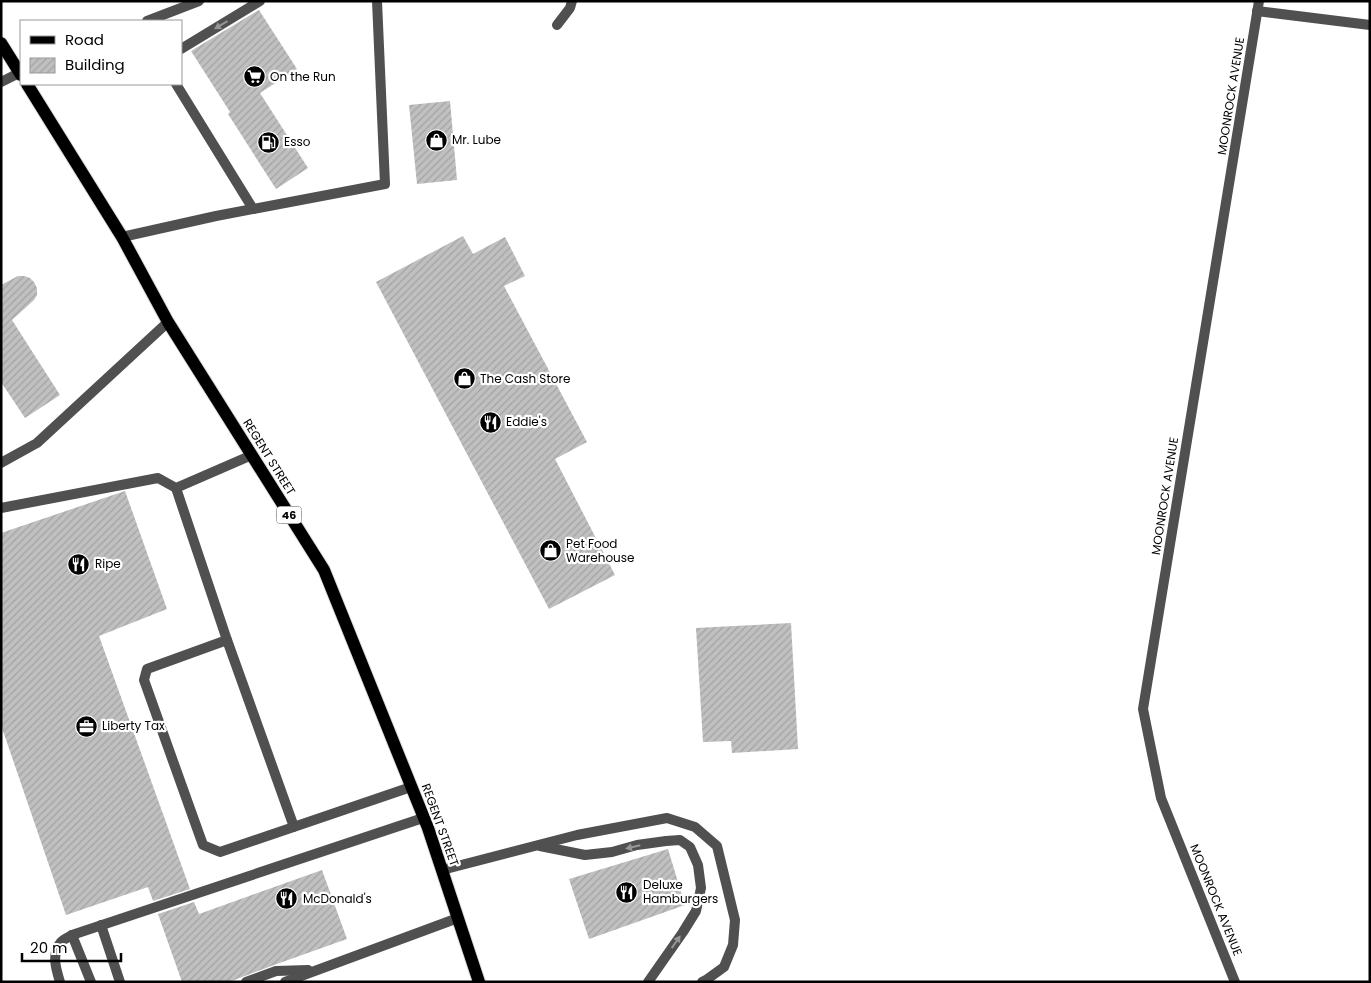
<svg xmlns="http://www.w3.org/2000/svg" width="1371" height="983" font-family="Poppins,sans-serif">
<style>
.building{fill:url(#building-hatch)}
.lines{fill:none;stroke-linecap:round;stroke-linejoin:round}
.primary-casing{stroke:#dbdbdb;stroke-width:14}
.service{stroke:#505050;stroke-width:10}
.minor{stroke:#505050;stroke-width:10}
.primary{stroke:#000;stroke-width:12}
.oneway{fill:#969696}
.labels{text-anchor:middle;stroke-width:4.5;stroke-linejoin:round;paint-order:stroke}
.shield{fill:#fff;stroke:#4c4c4c;stroke-width:1}
.shield-label{font-size:11px;font-weight:bold;fill:#000}
.poi-label{font-size:12px;fill:#000;stroke:#fff;text-anchor:start}
.street-label{font-size:12px;fill:#000;stroke:#fff}
</style>
<defs>
<pattern id="building-hatch" width="6" height="6" patternUnits="userSpaceOnUse" patternTransform="scale(1.25)"><rect width="6" height="6" fill="#c0c0c0"/><path d="M-1 1l2-2M0 6l6-6M5 7l2-2" fill="none" stroke="#a3a3a3"/></pattern>
</defs>
<rect width="100%" height="100%" fill="#fff"/>
<g class="building">
<path d="M259,10L297,69L260,93L308,168L276,189L228,114L230,112L191,51Z"/>
<path d="M450,101L457,180L417,184L409,105Z"/>
<path d="M463,236L473,254L505,237L525,276L504,286L587,442L555,459L615,575L549,609L376,282Z"/>
<path d="M18,276H24L30,278L34,282L37,288V295L34,300L12,320L60,395L25,418L1,382V285Z"/>
<path d="M125,491L167,609L99,636L190,889L153,901L148,887L66,915L1,725V533Z"/>
<path d="M791,623L798,749L732,753L731,741L703,742L696,628Z"/>
<path d="M668,849L685,905L589,939L569,879Z"/>
<path d="M322,870L347,939L274,965L229,982H182L158,914L194,902L199,914Z"/>
</g>
<g class="lines">
<defs>
<g id="primary">
<path d="M1,43L21,75"/>
<path d="M27,84L122,237L168,322L324,570L428,828L479,982"/>
</g>
</defs>
<use href="#primary" class="primary-casing"/>
<g class="service">
<path d="M147,21L199,1"/>
<path d="M557,25L570,8L572,1"/>
<path d="M181,49L260,1"/>
<path d="M1,82L21,72"/>
<path d="M176,84L253,209"/>
<path d="M122,237L216,216L385,184L377,1"/>
<path d="M1,463L37,443L168,322"/>
<path d="M176,488L227,640"/>
<path d="M1,508L158,478L176,488L252,455"/>
<path d="M294,827L227,640L147,669L144,680L203,845L220,852L411,787"/>
<path d="M540,846L585,855L612,852L637,845L666,841L680,840L690,847L698,865L701,888L696,911L683,932L648,982"/>
<path d="M442,870L577,835L667,818L695,827L717,846L735,920L733,945L724,967L706,980L702,982"/>
<path d="M101,925L120,982"/>
<path d="M72,935L91,982"/>
<path d="M60,982C56,969 51,954 61,942C64,939 69,937 72,935L423,818"/>
<path d="M246,982L276,971L308,970"/>
<path d="M285,982L458,918"/>
</g>
<g class="minor">
<path d="M1257,11L1370,25"/>
<path d="M1235,982L1161,798L1143,709L1259,1"/>
</g>
<use href="#primary" class="primary"/>
</g>
<defs><path id="oneway-solid" d="M-6-.8H1V-3.2L6.5 0L1 3.2V.8H-6Z" transform="scale(1.25)"/></defs>
<g class="oneway">
<use href="#oneway-solid" transform="translate(221 25) rotate(149)"/>
<use href="#oneway-solid" transform="translate(633 847) rotate(167)"/>
<use href="#oneway-solid" transform="translate(676 942) rotate(-55)"/>
</g>
<defs>
<symbol id="supermarket-disc" viewBox="-11 -11 22 22"><circle r="9.5" fill="#000" stroke="#fff"/><path d="M-6-5.5h2.5l.6 2H6L4.5 2H-2.5L-4.4-4H-6ZM-1.5 3.2a1.3 1.3 0 1 0 .1 0ZM3 3.2a1.3 1.3 0 1 0 .1 0Z" fill="#fff"/></symbol>
<symbol id="shop-disc" viewBox="-11 -11 22 22"><circle r="9.5" fill="#000" stroke="#fff"/><path d="M-5-2.5h2.3a2.7 3.5 0 0 1 5.4 0H5L5.5 6h-11ZM-1.5-2.5h3a1.5 2.3 0 0 0-3 0Z" fill="#fff"/></symbol>
<symbol id="fuel-disc" viewBox="-11 -11 22 22"><circle r="9.5" fill="#000" stroke="#fff"/><path d="M-5.5-6h7V0h2V4h1.3V-2.5L3-4.5l.8-.8L6-3V5H2.5V1h-1V6h-7ZM-4.2-4.7v3.2H.2V-4.7Z" fill="#fff"/></symbol>
<symbol id="restaurant-disc" viewBox="-11 -11 22 22"><circle r="9.5" fill="#000" stroke="#fff"/><path d="M-5-6h1v4h1v-4h1v4h1v-4h1v5L-1.5 .5V6h-2V.5L-5-1ZM5-6V6H3V1.5H1.5Q1.5-4 5-6Z" fill="#fff"/></symbol>
<symbol id="office-disc" viewBox="-11 -11 22 22"><circle r="9.5" fill="#000" stroke="#fff"/><path d="M-6-3h4V-5.5h4V-3h4V5H-6ZM-1-4.5V-3h2v-1.5ZM-6 0V1H6V0Z" fill="#fff"/></symbol>
</defs>
<g fill-rule="evenodd">
<use href="#supermarket-disc" x="242" y="64" width="25" height="25"/>
<use href="#shop-disc" x="424" y="128" width="25" height="25"/>
<use href="#fuel-disc" x="256" y="130" width="25" height="25"/>
<use href="#shop-disc" x="452" y="366" width="25" height="25"/>
<use href="#restaurant-disc" x="478" y="410" width="25" height="25"/>
<use href="#shop-disc" x="538" y="538" width="25" height="25"/>
<use href="#restaurant-disc" x="66" y="552" width="25" height="25"/>
<use href="#office-disc" x="74" y="714" width="25" height="25"/>
<use href="#restaurant-disc" x="614" y="880" width="25" height="25"/>
<use href="#restaurant-disc" x="274" y="886" width="25" height="25"/>
</g>
<g class="labels">
<rect class="shield" x="276.5" y="506.5" width="25" height="17" rx="4"/>
<g class="shield-label">
<text x="289" y="519">46</text>
</g>
<g class="poi-label">
<text x="270" y="81">On the Run</text>
<text x="452" y="144">Mr. Lube</text>
<text x="284" y="146">Esso</text>
<text x="480" y="383">The Cash Store</text>
<text x="506" y="426">Eddie's</text>
<text x="566" y="548">Pet Food<tspan x="566" dy="14">Warehouse</tspan></text>
<text x="95" y="568">Ripe</text>
<text x="102" y="730">Liberty Tax</text>
<text x="643" y="889">Deluxe<tspan x="643" dy="14">Hamburgers</tspan></text>
<text x="303" y="903">McDonald's</text>
</g>
<g class="street-label">
<text transform="translate(1231 96) rotate(-81)" y="4">MOONROCK AVENUE</text>
<text transform="translate(269 457) rotate(58)" y="4">REGENT STREET</text>
<text transform="translate(1165 496) rotate(-81)" y="4">MOONROCK AVENUE</text>
<text transform="translate(440 825) rotate(70)" y="4">REGENT STREET</text>
<text transform="translate(1216 900) rotate(68)" y="4">MOONROCK AVENUE</text>
</g>
</g>
<rect width="1371" height="983" fill="none" stroke="#000000" stroke-width="5"/>
<rect x="20" y="20" width="162" height="65" fill="#ffffff" stroke="#999999"/>
<rect x="30" y="36" width="25" height="8" fill="#000000" stroke="#999999"/>
<text x="65" y="45" font-size="15" fill="#000000">Road</text>
<rect x="30" y="58" width="25" height="15" fill="url(#building-hatch)" stroke="#999999"/>
<text x="65" y="70" font-size="15" fill="#000000">Building</text>
<path d="M22 953v8h99v-8" fill="none" stroke="#000000" stroke-width="2.5"/>
<text x="30" y="953" font-size="15" fill="#000000" stroke="#ffffff" stroke-width="4" paint-order="stroke">20 m</text>
</svg>
